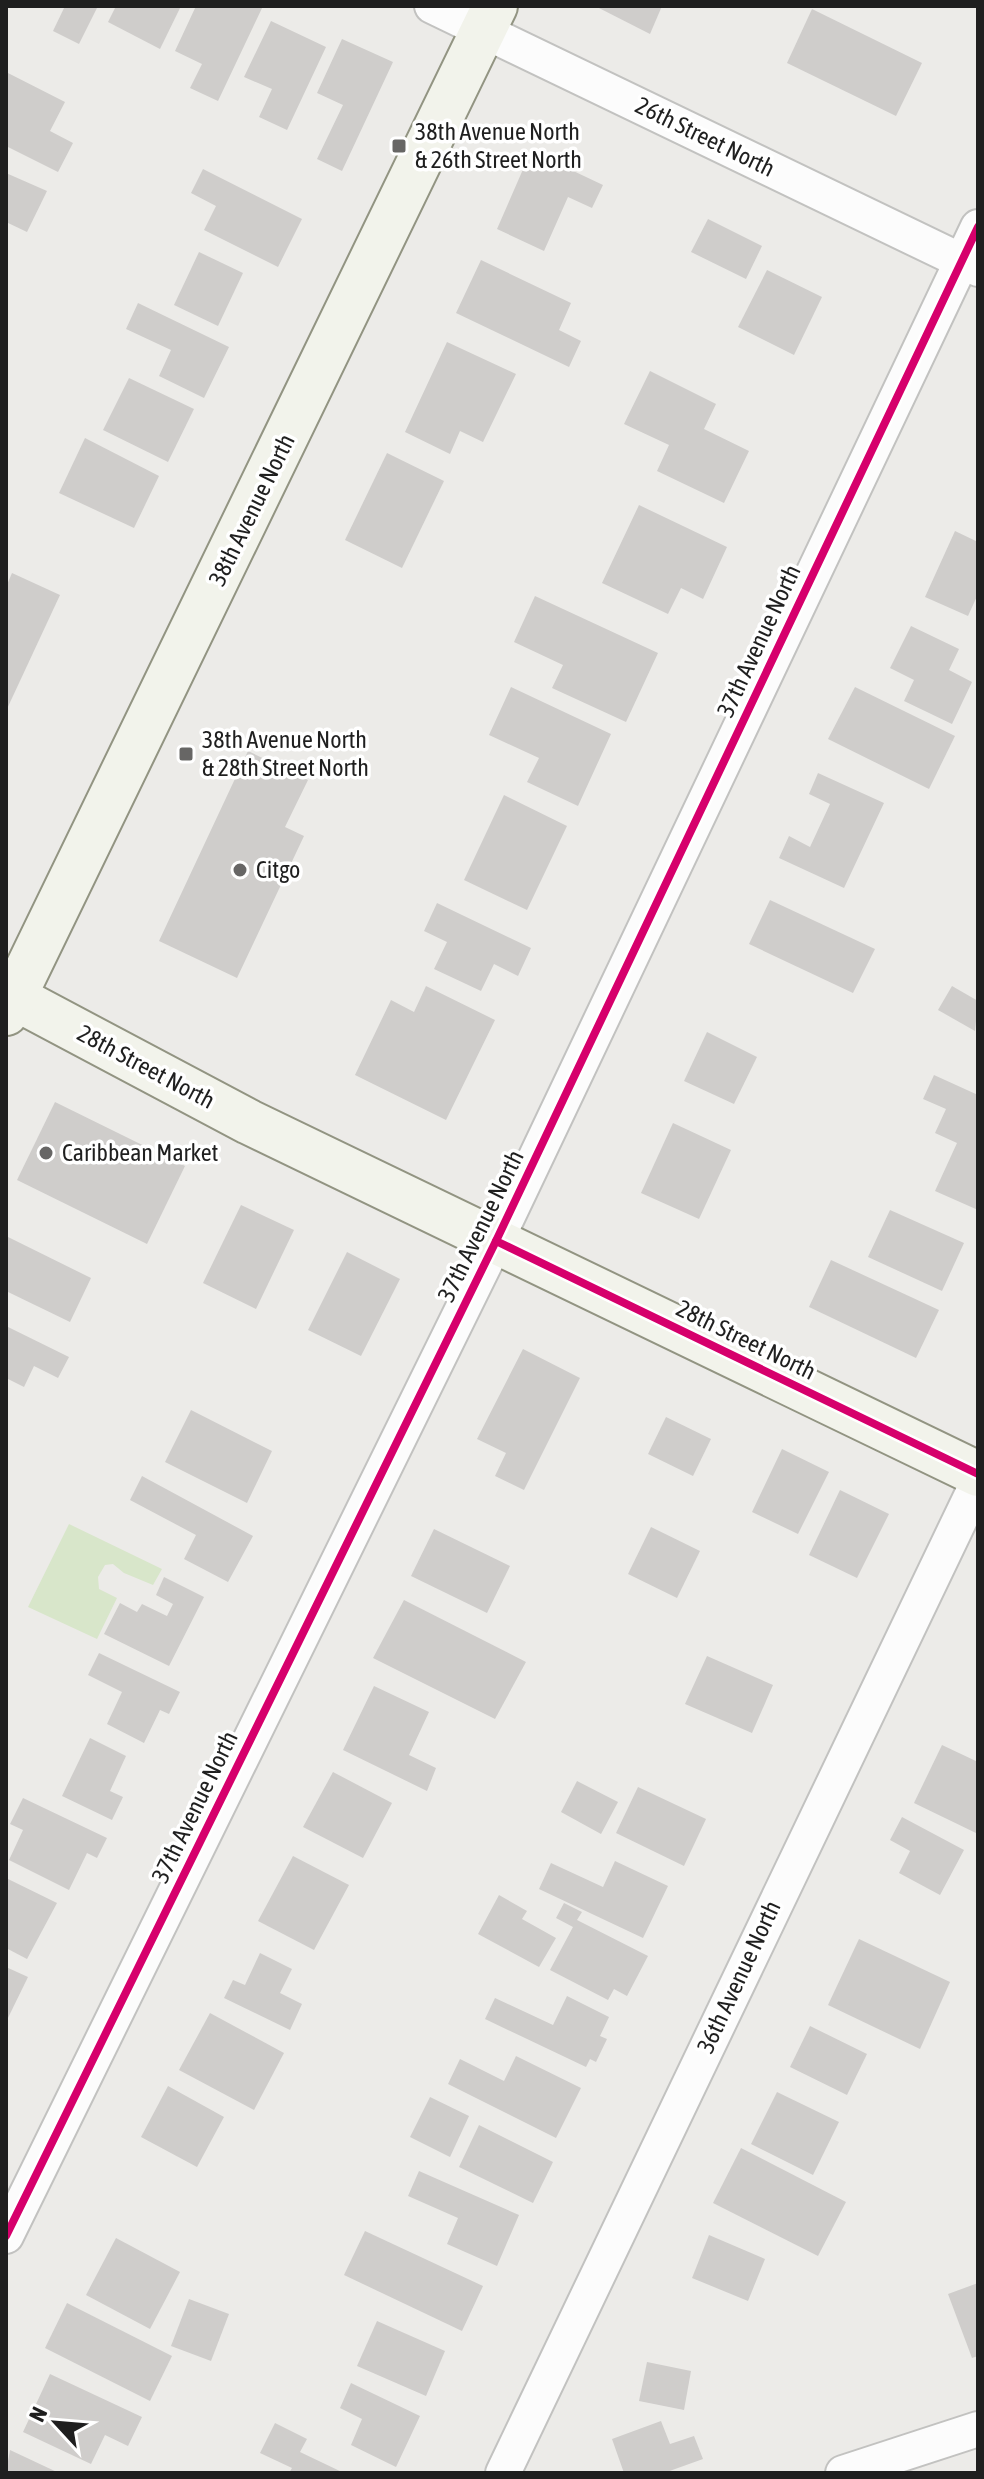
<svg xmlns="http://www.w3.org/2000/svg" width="984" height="2479" font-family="'Asap Condensed',sans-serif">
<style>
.grass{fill:#d8e6ca}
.building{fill:#cfcdcb}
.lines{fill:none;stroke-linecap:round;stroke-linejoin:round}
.street-casing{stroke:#c2c2c0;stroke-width:38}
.secondary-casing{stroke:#929482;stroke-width:48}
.street{stroke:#fcfcfc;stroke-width:34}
.secondary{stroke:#f2f3eb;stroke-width:44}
.cycleway-casing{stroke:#fff;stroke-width:13}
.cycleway{stroke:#d6006c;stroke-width:8}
.poi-dot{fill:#676665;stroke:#fff;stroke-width:3}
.labels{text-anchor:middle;stroke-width:7;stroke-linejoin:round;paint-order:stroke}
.poi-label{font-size:24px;fill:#1f1f1f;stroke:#fff;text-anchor:start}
.street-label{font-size:24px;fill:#1f1f1f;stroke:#fff}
</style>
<rect width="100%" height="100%" fill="#ecebe8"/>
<path class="grass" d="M69,1524L162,1569L153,1585L124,1573L113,1564L105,1565L98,1577L99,1589L117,1598L97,1639L28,1607Z"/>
<g class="building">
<path d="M65,6H98L79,44L53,31Z"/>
<path d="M116,6H181L160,49L108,22Z"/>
<path d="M196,6H263L218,101L190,88L202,64L175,51Z"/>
<path d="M595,6H662L650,34Z"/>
<path d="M812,9L922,63L896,116L787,63Z"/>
<path d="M271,21L326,47L287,130L259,117L272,89L244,77Z"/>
<path d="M342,39L393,62L342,171L317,159L343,105L317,93Z"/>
<path d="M6,72L65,102L50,131L73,143L58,172L6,146Z"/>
<path d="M531,151L603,185L592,208L568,197L544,251L497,229Z"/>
<path d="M203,169L302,219L278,267L204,230L216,206L191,193Z"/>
<path d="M6,173L47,191L27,232L6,222Z"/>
<path d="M708,219L762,246L746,279L691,252Z"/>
<path d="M199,252L243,273L218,326L174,305Z"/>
<path d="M481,260L571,303L559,330L581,341L569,367L456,313Z"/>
<path d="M767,270L822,297L794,355L738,327Z"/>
<path d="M138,303L229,347L204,398L159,376L171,350L126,329Z"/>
<path d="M447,342L516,374L483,442L460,431L450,454L405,432Z"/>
<path d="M650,371L716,404L704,429L749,451L724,503L657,471L669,445L624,424Z"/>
<path d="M129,378L194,409L168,462L103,430Z"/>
<path d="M85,438L159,476L134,528L59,493Z"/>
<path d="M387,453L444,481L402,568L345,540Z"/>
<path d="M639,505L727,547L703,599L681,588L668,614L602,583Z"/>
<path d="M955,531L978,542V594L968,616L925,597Z"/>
<path d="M12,573L60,595L6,711V587Z"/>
<path d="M535,596L658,653L626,722L552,688L563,665L514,642Z"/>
<path d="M911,626L959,649L949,670L972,682L952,724L904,701L914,680L890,668Z"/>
<path d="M511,687L611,734L578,806L527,782L539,758L489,735Z"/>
<path d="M855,687L955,736L929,789L828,739Z"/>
<path d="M248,751L308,780L285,827L304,836L237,978L159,941Z"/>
<path d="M818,773L884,803L844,888L779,858L789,836L810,847L830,804L809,794Z"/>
<path d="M504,795L567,826L527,910L464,880Z"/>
<path d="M770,900L875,949L853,993L749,944Z"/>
<path d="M437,903L531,948L518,976L494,964L481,991L434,969L447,942L424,931Z"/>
<path d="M426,986L495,1020L446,1120L355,1075L391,1000L414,1012Z"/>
<path d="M952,986L978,1001L975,1031L938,1010Z"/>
<path d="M707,1032L757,1057L734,1104L684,1081Z"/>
<path d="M934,1075L978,1095V1210L935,1191L957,1143L935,1133L946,1109L923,1099Z"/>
<path d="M55,1102L185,1166L147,1244L17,1180Z"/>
<path d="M673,1123L731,1150L699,1219L641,1193Z"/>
<path d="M241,1205L294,1230L256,1309L203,1283Z"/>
<path d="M890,1210L964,1243L942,1291L868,1257Z"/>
<path d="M6,1236L91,1278L70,1322L6,1291Z"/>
<path d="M347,1252L400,1279L361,1356L308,1330Z"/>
<path d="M831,1260L939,1310L916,1358L809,1307Z"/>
<path d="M6,1326L69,1357L58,1378L34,1366L24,1387L6,1378Z"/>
<path d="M523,1349L580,1378L524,1490L495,1476L506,1453L477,1439Z"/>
<path d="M191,1410L272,1451L247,1503L165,1462Z"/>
<path d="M666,1417L711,1439L693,1476L648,1454Z"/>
<path d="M782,1449L829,1472L798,1534L752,1512Z"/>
<path d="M142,1476L253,1536L228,1582L184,1559L196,1535L130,1500Z"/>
<path d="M840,1490L889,1514L857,1578L809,1555Z"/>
<path d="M651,1527L700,1551L677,1598L628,1574Z"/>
<path d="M434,1529L510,1566L487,1613L411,1576Z"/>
<path d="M164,1577L204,1597L169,1666L104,1634L120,1603L137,1612L142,1604L167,1616L173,1604L156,1595Z"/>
<path d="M404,1600L526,1662L495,1719L373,1658Z"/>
<path d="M99,1653L180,1692L169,1714L160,1710L144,1743L107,1724L122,1692L88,1675Z"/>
<path d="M707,1656L773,1685L752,1733L685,1704Z"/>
<path d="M374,1686L429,1712L409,1755L436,1768L427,1791L343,1750Z"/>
<path d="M90,1738L126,1756L110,1791L123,1797L112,1820L62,1796Z"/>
<path d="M942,1745L978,1762V1834L914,1803Z"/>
<path d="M333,1772L392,1803L363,1858L303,1827Z"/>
<path d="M577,1781L618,1802L601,1834L561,1812Z"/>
<path d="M638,1787L706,1819L684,1866L616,1833Z"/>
<path d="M23,1798L107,1838L97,1858L87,1853L69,1890L9,1860L23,1830L10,1824Z"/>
<path d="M902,1817L964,1850L940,1895L899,1873L910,1851L890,1840Z"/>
<path d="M293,1856L349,1885L314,1950L258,1921Z"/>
<path d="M615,1861L668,1886L643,1938L539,1889L551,1863L603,1887Z"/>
<path d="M6,1878L57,1903L27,1959L6,1948Z"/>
<path d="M499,1895L527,1911L522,1919L556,1938L539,1967L478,1934Z"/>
<path d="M564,1903L582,1912L577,1920L648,1956L627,1996L614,1989L608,2000L550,1970L573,1927L556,1918Z"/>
<path d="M859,1939L950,1982L920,2049L828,2005Z"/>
<path d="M260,1953L292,1969L280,1993L302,2004L290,2030L224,1998L233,1980L245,1985Z"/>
<path d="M6,1967L28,1977L6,2022Z"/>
<path d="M567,1996L609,2017L600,2036L607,2039L596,2062L590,2059L586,2067L485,2019L495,1998L553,2025Z"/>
<path d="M210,2013L284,2053L254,2110L179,2070Z"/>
<path d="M810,2026L867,2054L847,2095L790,2067Z"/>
<path d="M516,2056L581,2088L556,2138L448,2084L460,2059L504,2081Z"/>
<path d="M168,2086L224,2117L197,2167L141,2137Z"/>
<path d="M777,2092L839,2122L813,2175L751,2144Z"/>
<path d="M430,2097L469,2116L450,2157L410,2137Z"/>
<path d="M479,2125L553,2162L533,2203L459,2167Z"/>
<path d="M741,2148L846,2202L818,2256L713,2203Z"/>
<path d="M419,2171L519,2215L497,2266L447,2244L458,2218L408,2196Z"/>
<path d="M365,2231L483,2286L462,2331L344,2275Z"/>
<path d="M709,2235L765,2259L748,2301L692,2278Z"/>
<path d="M116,2238L180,2272L150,2329L86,2295Z"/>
<path d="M978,2283V2356L972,2358L948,2294Z"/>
<path d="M189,2299L229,2314L211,2361L171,2346Z"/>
<path d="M67,2303L172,2356L150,2401L45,2348Z"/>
<path d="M377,2321L445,2351L426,2396L357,2366Z"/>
<path d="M647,2362L691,2371L684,2410L639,2401Z"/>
<path d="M50,2374L142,2417L128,2446L105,2435L91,2464L23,2432Z"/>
<path d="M351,2383L420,2416L396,2467L351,2445L362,2419L340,2408Z"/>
<path d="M661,2421L670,2444L694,2436L703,2459L664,2473H624L612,2439Z"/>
<path d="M275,2423L307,2439L300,2452L344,2473H289L292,2468L260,2453Z"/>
<path d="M10,2450L59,2473H6Z"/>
</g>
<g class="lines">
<defs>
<g id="street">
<path d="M432,6L978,269"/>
<path d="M6,2236L496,1241L978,227"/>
<path d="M503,2473L978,1482"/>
<path d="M843,2473L978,2429"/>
</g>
<g id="secondary">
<path d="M6,993L249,1122L978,1474"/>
<path d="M6,1013L495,6"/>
</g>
</defs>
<use href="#street" class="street-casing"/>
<use href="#secondary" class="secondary-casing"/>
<use href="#street" class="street"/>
<use href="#secondary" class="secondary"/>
<defs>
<g id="cycleway">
<path d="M496,1241L978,1474"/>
<path d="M6,2236L496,1241L978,227"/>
</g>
</defs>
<use href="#cycleway" class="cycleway-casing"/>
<use href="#cycleway" class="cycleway"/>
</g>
<g class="poi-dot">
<rect x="391" y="138" width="16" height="16" rx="4"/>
<rect x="178" y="746" width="16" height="16" rx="4"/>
<circle cx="240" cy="870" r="8"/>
<circle cx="46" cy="1153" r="8"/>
</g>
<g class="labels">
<g class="poi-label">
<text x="415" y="140">38th Avenue North<tspan x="415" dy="28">&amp; 26th Street North</tspan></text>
<text x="202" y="748">38th Avenue North<tspan x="202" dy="28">&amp; 28th Street North</tspan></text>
<text x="256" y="878">Citgo</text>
<text x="62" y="1161">Caribbean Market</text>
</g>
<g class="street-label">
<text transform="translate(705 137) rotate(26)" y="8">26th Street North</text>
<text transform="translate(252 510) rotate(-64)" y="8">38th Avenue North</text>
<text transform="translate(759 641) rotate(-65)" y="8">37th Avenue North</text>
<text transform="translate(146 1067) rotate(28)" y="8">28th Street North</text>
<text transform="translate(481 1226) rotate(-64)" y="8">37th Avenue North</text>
<text transform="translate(746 1340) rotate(26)" y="8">28th Street North</text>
<text transform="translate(195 1807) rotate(-64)" y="8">37th Avenue North</text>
<text transform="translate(739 1977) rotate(-65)" y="8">36th Avenue North</text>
</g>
</g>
<rect width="984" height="2479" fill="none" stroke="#1f1f1f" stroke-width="16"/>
<g transform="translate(56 2423) rotate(296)" stroke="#ffffff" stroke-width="6" paint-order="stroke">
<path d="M0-6L14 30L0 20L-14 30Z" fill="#1f1f1f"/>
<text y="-12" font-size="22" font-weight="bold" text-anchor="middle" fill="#1f1f1f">N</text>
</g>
</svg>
